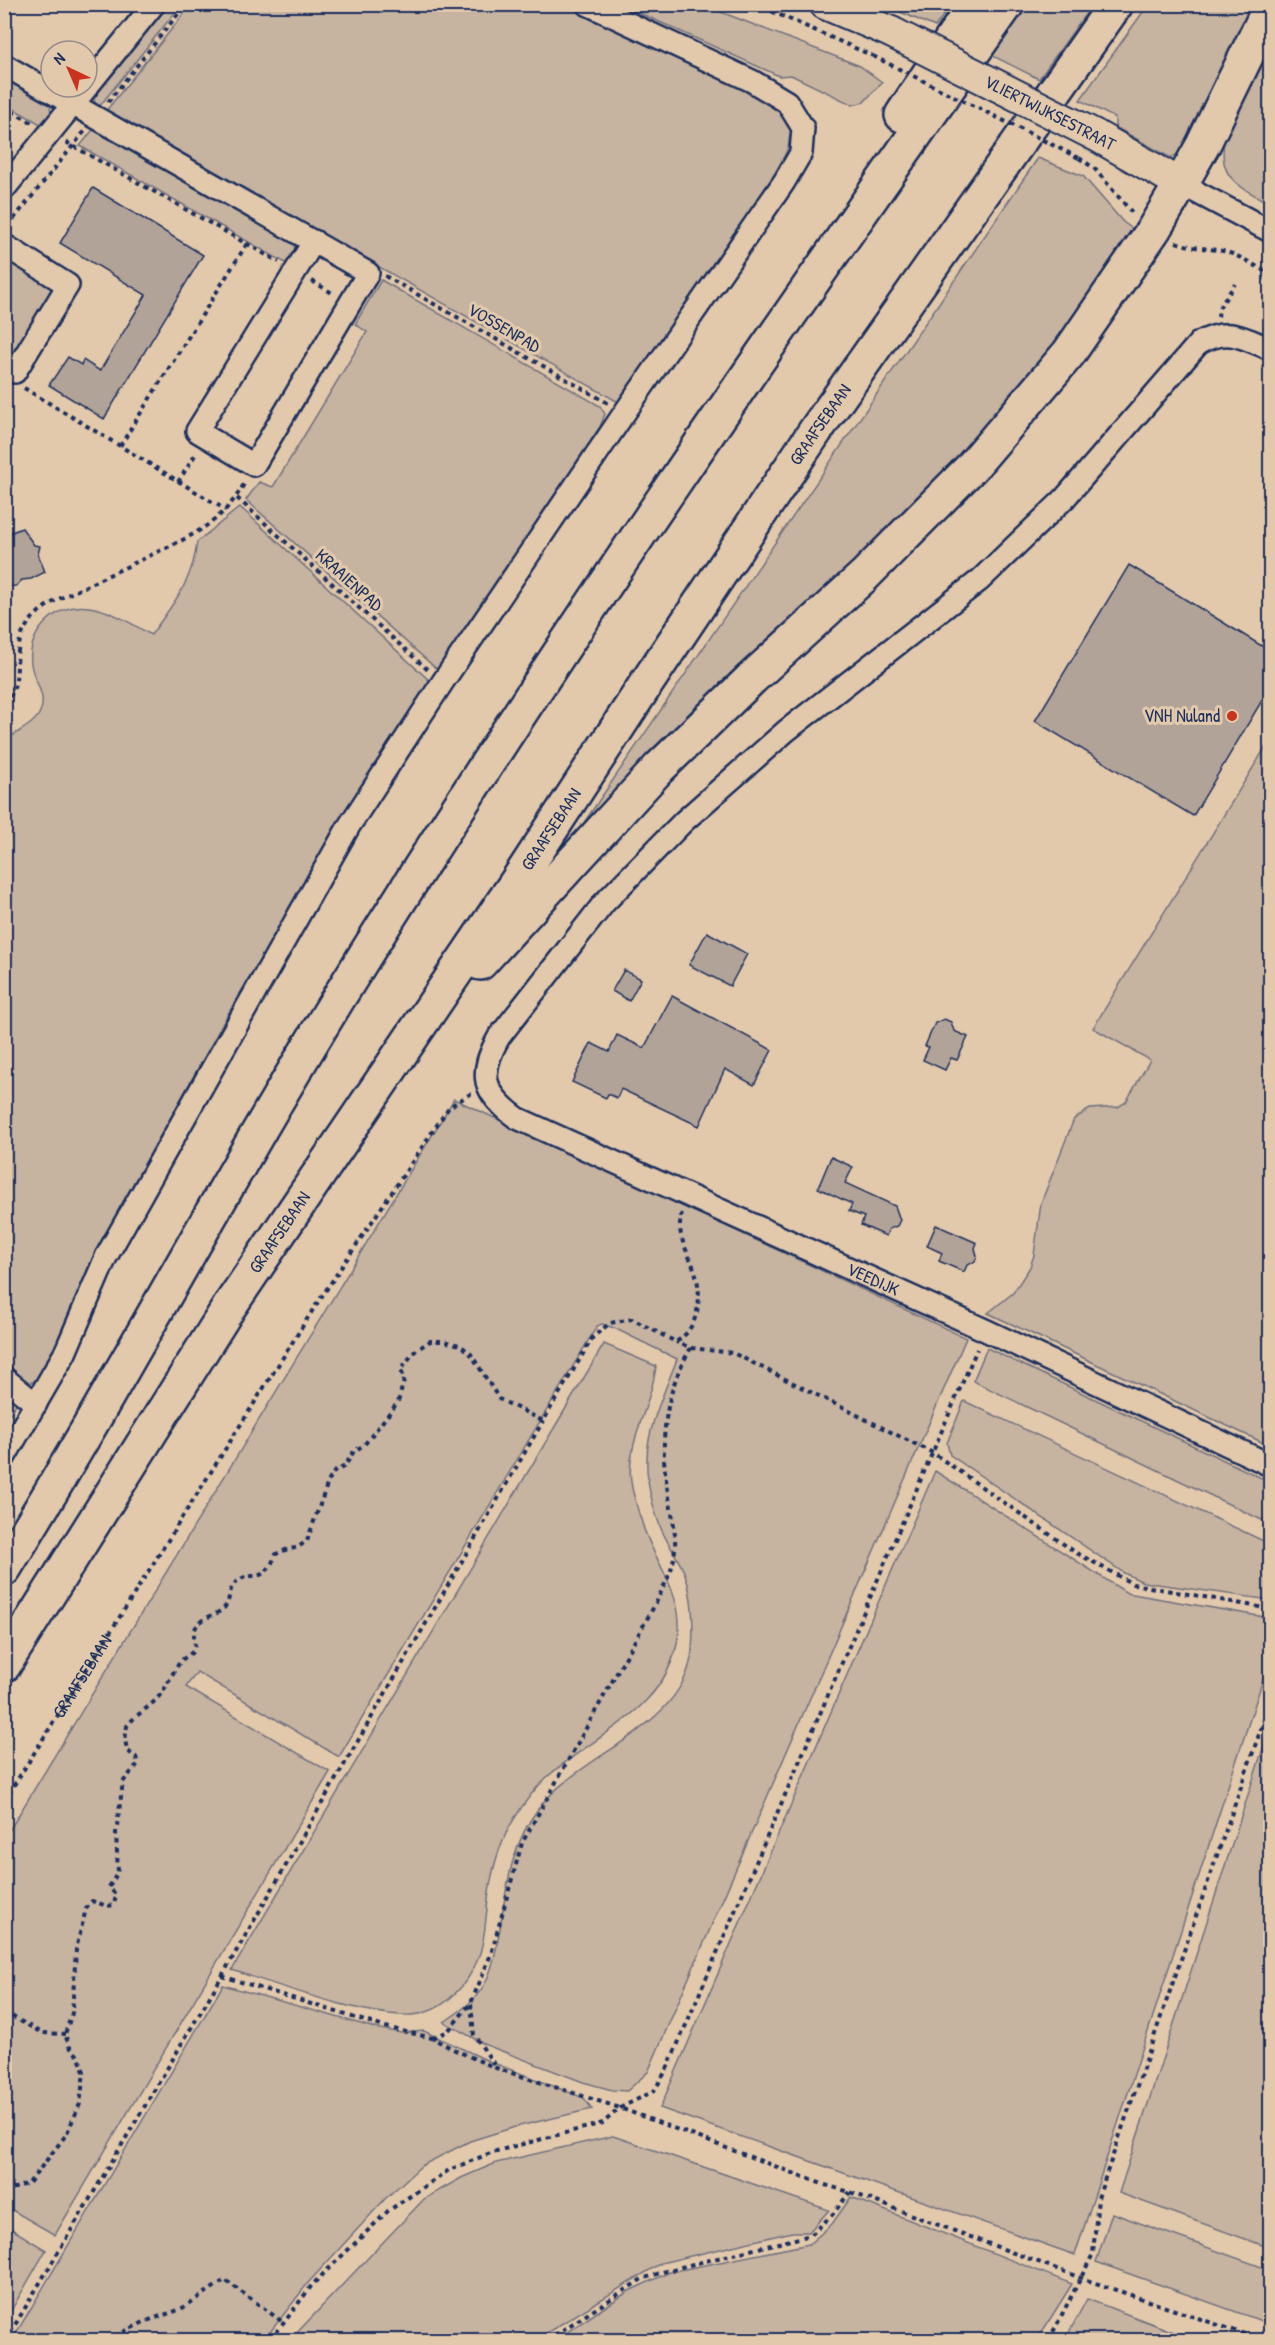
<svg xmlns="http://www.w3.org/2000/svg" width="1275" height="2345" font-family="'Patrick Hand',sans-serif">
<style>
.green{fill:#c6b3a0;stroke:#70717f;stroke-width:1.5}
.building{fill:#b1a398;stroke:#1b2f5e;stroke-width:1.5}
.lines{fill:none;stroke-linecap:round;stroke-linejoin:round}
.street-casing{stroke:#1b2f5e;stroke-width:26}
.secondary-casing{stroke:#1b2f5e;stroke-width:34}
.highway-casing{stroke:#1b2f5e;stroke-width:38}
.path{stroke:#1b2f5e;stroke-width:4;stroke-dasharray:4.5 4.5;stroke-linecap:butt}
.street{stroke:#e3c9ab;stroke-width:21}
.secondary{stroke:#e3c9ab;stroke-width:30}
.highway{stroke:#e3c9ab;stroke-width:33}
.secondary-bridge-casing{stroke:#1b2f5e;stroke-width:34;stroke-linecap:butt}
.path-bridge{stroke:#1b2f5e;stroke-width:4;stroke-dasharray:4.5 4.5;stroke-linecap:butt}
.secondary-bridge{stroke:#e3c9ab;stroke-width:30}
.poi-dot{fill:#c8321e;stroke:#e3c9ab;stroke-width:2}
.labels{text-anchor:middle;stroke-width:6;stroke-linejoin:round;paint-order:stroke}
.street-label{font-size:18px;fill:#1b2f5e;stroke:#e3c9ab}
.poi-label{font-size:18px;fill:#1b2f5e;stroke:#e3c9ab;text-anchor:end}
</style>
<rect width="100%" height="100%" fill="#e3c9ab"/>
<filter id="ink" filterUnits="userSpaceOnUse"><feTurbulence type="fractalNoise" baseFrequency=".0167" numOctaves="2"/><feDisplacementMap in="SourceGraphic" scale="12" xChannelSelector="R" yChannelSelector="G"/><feConvolveMatrix kernelMatrix="1 2 1 2 8 2 1 2 1" color-interpolation-filters="sRGB"/></filter>
<g filter="url(#ink)">
<g class="green">
<path d="M566,4L748,88L780,106L791,128L788,148L774,177L620,403L105,112L191,5Z"/>
<path d="M168,5H181L98,108L94,100L99,89Z"/>
<path d="M622,5H703L860,66L882,82L864,102L853,105L791,75L779,76Z"/>
<path d="M884,5H951L935,27Z"/>
<path d="M1027,5H1092L1039,79L991,55Z"/>
<path d="M1148,5H1262L1190,148L1171,158L1115,127V118L1080,100Z"/>
<path d="M1270,45V204C1241,186 1218,181 1224,141Z"/>
<path d="M5,74L50,103L51,115L44,126L5,104Z"/>
<path d="M96,126L294,241L295,254L289,265L80,146Z"/>
<path d="M1038,158L1083,176L1123,222L1138,233L1057,345L960,459L557,862Z"/>
<path d="M4,254L48,281L51,288V301L16,356L5,355Z"/>
<path d="M381,280L600,406L605,414L600,427L439,671L246,500L259,482L273,487L367,332L355,324Z"/>
<path d="M240,507L431,682L347,814L229,1012L116,1217L44,1379L28,1383L5,1362V741C15,732 34,726 40,712C48,696 33,680 31,664C29,647 35,633 46,622C79,589 119,616 151,635C173,604 193,581 197,542Z"/>
<path d="M1270,740V1446L988,1313L1013,1293L1030,1267L1034,1255L1041,1203L1074,1119L1090,1109L1118,1107L1126,1102L1150,1060L1093,1028Z"/>
<path d="M454,1099L966,1338L648,2072L627,2091L612,2090L583,2082L486,2045L444,2022C459,2012 475,2001 484,1985C494,1967 496,1948 500,1928C507,1885 511,1845 538,1809C580,1753 686,1727 692,1650C694,1625 693,1598 685,1574C678,1557 666,1542 660,1526C652,1506 646,1480 647,1459C647,1427 666,1389 677,1359L614,1328L602,1324L597,1326L339,1757L197,1672L186,1687L330,1772L55,2235L5,2206L4,1839Z"/>
<path d="M604,1344L656,1366C652,1406 623,1446 632,1488C635,1501 640,1516 644,1529C657,1565 685,1598 678,1638C667,1710 595,1734 547,1777C533,1790 524,1803 514,1819C502,1838 494,1863 490,1886C483,1926 489,1952 462,1986C452,1998 439,2009 423,2013C386,2025 272,1983 232,1970Z"/>
<path d="M987,1348L1270,1482V1524L973,1381Z"/>
<path d="M5,1387L19,1399L5,1422Z"/>
<path d="M964,1401L1270,1544V1600L1143,1582L1124,1573L950,1455L947,1443Z"/>
<path d="M935,1471L1127,1593L1270,1618V1658L1075,2255L660,2108Z"/>
<path d="M1270,1727V2248L1119,2193Z"/>
<path d="M223,1985L375,2028L401,2033L424,2031L491,2062L584,2098L592,2109L515,2127L470,2141L421,2166L386,2198L308,2283L264,2340H12Z"/>
<path d="M613,2136L829,2210L809,2232H792L661,2263L535,2340H290L424,2199L461,2178L496,2163Z"/>
<path d="M851,2197L1072,2284L1037,2340H555L629,2291L670,2272L809,2244L832,2224Z"/>
<path d="M1112,2213L1270,2270V2324L1096,2262Z"/>
<path d="M5,2225L46,2250L5,2321Z"/>
<path d="M1087,2299L1195,2340H1065Z"/>
</g>
<g class="building">
<path d="M93,188L203,255L104,419L49,385L68,357L81,365L83,360L100,371L146,295L60,243Z"/>
<path d="M22,528L34,545L40,546L38,554L45,572L31,579L22,580L16,586L4,587V540L12,532Z"/>
<path d="M1129,565L1270,651V687L1193,816L1035,721Z"/>
<path d="M707,932L747,954L730,986L689,965Z"/>
<path d="M624,970L641,979L629,1001L612,991Z"/>
<path d="M672,996L772,1050L754,1085L725,1069L699,1126L621,1089L617,1098L608,1094L606,1098L572,1082L591,1043L609,1052L617,1035L644,1048Z"/>
<path d="M944,1019L951,1022L954,1031L968,1037L957,1060L951,1058L945,1070L923,1060L929,1047L925,1046L935,1023Z"/>
<path d="M831,1157L853,1167L845,1183L895,1206L900,1220L897,1226L889,1229L886,1236L861,1225L864,1217L849,1211L852,1204L818,1188Z"/>
<path d="M936,1225L977,1243L975,1248L977,1256L975,1262L967,1265L964,1272L939,1261L942,1253L927,1246Z"/>
</g>
<g class="lines">
<defs>
<g id="street">
<path d="M4,65L368,273L254,465L197,431L314,241"/>
<path d="M87,87L154,4"/>
<path d="M1181,184L1270,231"/>
<path d="M4,189L87,87"/>
<path d="M4,245L68,285L15,372L4,366"/>
<path id="s2" d="M1270,349C1242,337 1228,327 1199,343L1064,499L980,580L786,731L684,821L604,903L499,1037C478,1074 482,1092 517,1118L985,1330L1270,1465"/>
<path d="M4,1378L36,1404"/>
<path d="M4,1458L65,1353L106,1257L349,826L442,683L625,412L784,182L801,153L803,128L787,102L752,81L587,4"/>
</g>
<g id="secondary">
<path d="M825,4L891,32"/>
<path d="M1095,135L1181,184"/>
</g>
<g id="highway">
<path d="M902,115L975,4"/>
<path d="M480,963L659,768L752,678L864,576L971,468L1069,353L1154,229L1181,184L1203,145L1270,7"/>
<path d="M4,1569C124,1376 229,1174 349,981C556,647 781,325 1007,4"/>
<path id="s3" d="M4,1665L231,1304L518,880L644,687L816,430L1116,4"/>
</g>
</defs>
<use href="#street" class="street-casing"/>
<use href="#secondary" class="secondary-casing"/>
<use href="#highway" class="highway-casing"/>
<g class="path">
<path d="M755,4L873,56"/>
<path d="M108,102L186,4"/>
<path d="M4,107L34,124"/>
<path d="M66,142L279,262"/>
<path d="M1079,158L1094,168L1134,215"/>
<path d="M8,226L85,131"/>
<path d="M1176,242C1191,248 1206,248 1223,251C1239,255 1255,266 1270,274"/>
<path d="M385,276L608,403"/>
<path d="M312,281L334,294"/>
<path d="M1218,317L1219,308L1235,284"/>
<path d="M24,388L226,510"/>
<path d="M120,446L248,242"/>
<path d="M178,482L197,452"/>
<path d="M237,498L428,670"/>
<path d="M4,704C30,678 2,645 38,613C51,601 70,594 86,586C108,575 131,565 153,554C192,536 224,522 245,482"/>
<path d="M691,1348L733,1353L933,1453L1075,1552L1133,1584L1270,1609"/>
<path id="s1" d="M4,1801L314,1308L449,1107L472,1093"/>
<path d="M222,1976L381,2026L432,2038L457,2051L496,2068L620,2108L825,2185L850,2192L1081,2278L1262,2340"/>
<path d="M471,2004L474,2035L496,2067"/>
<path d="M4,2012L42,2033L65,2034"/>
<path d="M433,2038L448,2031L471,2003L491,1954L522,1843L657,1601C662,1589 670,1576 673,1563C679,1536 671,1512 667,1486C659,1440 666,1388 691,1348L676,1342"/>
<path d="M4,2192L29,2183L66,2135L80,2104L84,2072L79,2057L69,2046L65,2034L72,2013L76,1949L86,1909L92,1901L107,1906L114,1905L116,1895L109,1887L118,1872L116,1833L123,1782L138,1764L136,1757C123,1751 125,1739 127,1726C136,1714 151,1707 160,1695C169,1684 173,1670 182,1660C185,1657 190,1655 193,1651C197,1644 192,1636 195,1629C200,1617 216,1616 224,1608C231,1600 228,1590 235,1583C253,1567 262,1589 276,1554L288,1549L297,1548L307,1541L328,1482L334,1472L345,1466L354,1451L364,1445L398,1402L404,1380L401,1369L415,1351L430,1341H443L460,1345L471,1354L499,1399L543,1421L593,1337L610,1323L632,1319L676,1342C697,1329 702,1302 697,1279C692,1255 674,1238 682,1213"/>
<path d="M6,2340L222,1976L543,1421"/>
<path d="M107,2340L144,2322L181,2309L225,2280L284,2323"/>
<path d="M271,2340L312,2285L388,2211L449,2170L493,2152L603,2123L620,2108L654,2091L667,2069L977,1349"/>
<path d="M547,2340L642,2279L669,2270L811,2235L832,2215L850,2192"/>
<path d="M1049,2340L1093,2254L1098,2198L1270,1703"/>
</g>
<use href="#street" class="street"/>
<use href="#secondary" class="secondary"/>
<use href="#highway" class="highway"/>
<defs>
<path id="secondary-bridge" d="M891,32L1095,135"/>
</defs>
<use href="#secondary-bridge" class="secondary-bridge-casing"/>
<path class="path-bridge" d="M873,56L1079,158"/>
<use href="#secondary-bridge" class="secondary-bridge"/>
</g>
</g>
<circle class="poi-dot" cx="1232" cy="716" r="6"/>
<g class="labels">
<g class="street-label">
<text transform="translate(1050 113) rotate(27)" y="6">VLIERTWIJKSESTRAAT</text>
<text transform="translate(504 328) rotate(30)" y="6">VOSSENPAD</text>
<text dy="6" stroke="none"><textPath href="#s3" startOffset="1485">GRAAFSEBAAN</textPath></text>
<text transform="translate(349 580) rotate(42)" y="6">KRAAIENPAD</text>
<text dy="6" stroke="none"><textPath href="#s3" startOffset="999">GRAAFSEBAAN</textPath></text>
<text dy="6" stroke="none"><textPath href="#s3" startOffset="513">GRAAFSEBAAN</textPath></text>
<text dy="6" stroke="none"><textPath href="#s2" startOffset="1551">VEEDIJK</textPath></text>
<text dy="6" stroke="none"><textPath href="#s1" startOffset="147">GRAAFSEBAAN</textPath></text>
</g>
<g class="poi-label">
<text x="1220" y="722">VNH Nuland</text>
</g>
</g>
<rect width="1275" height="2345" fill="none" stroke="#e3c9ab" stroke-width="24"/>
<rect x="12" y="12" width="1251" height="2321" fill="none" stroke="#1b2f5e" stroke-width="2" filter="url(#ink)"/>
<g transform="translate(69 69) rotate(316)"><circle r="28" fill="#e3c9ab" stroke="#938b8c" stroke-width="1.5"/>
<path d="M0-4.5L10 22L0 15L-10 22Z" fill="#c8321e"/>
<text y="-9" font-size="16" font-weight="bold" text-anchor="middle" fill="#1b2f5e">N</text>
</g>
</svg>
